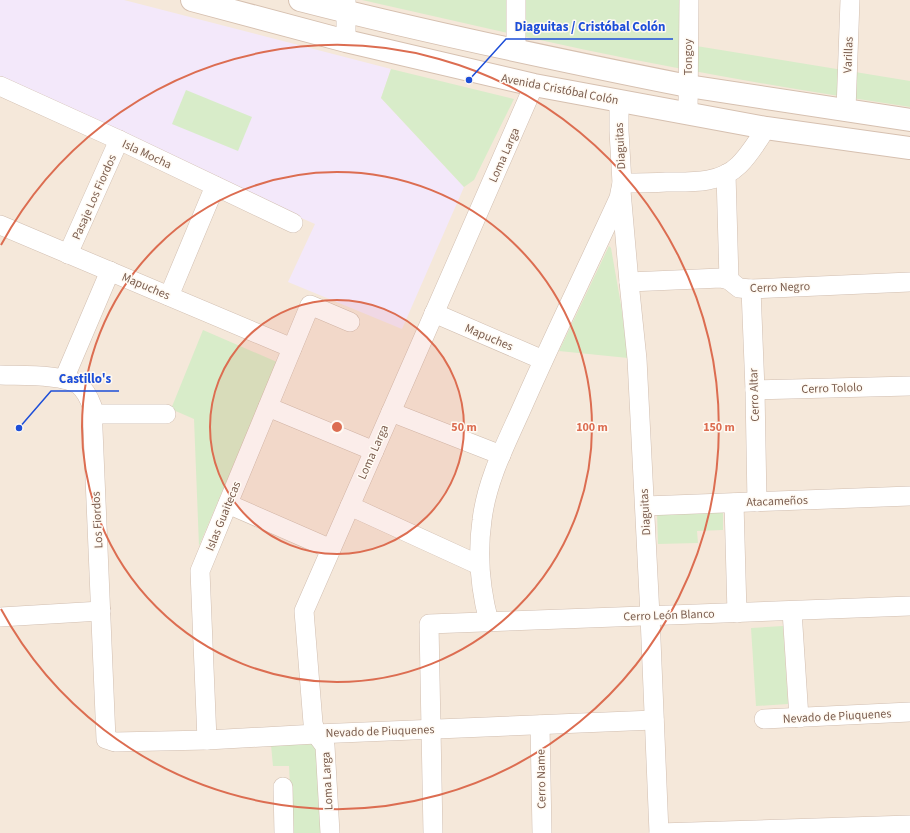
<svg xmlns="http://www.w3.org/2000/svg" width="910" height="833" font-family="'Source Sans 3',sans-serif">
<style>
.residential{fill:#f5e8da}
.education{fill:#f3e8fa}
.green{fill:#d8ecc9}
.lines{fill:none;stroke-linecap:round;stroke-linejoin:round}
.street-casing{stroke:#d1beb0;stroke-width:20}
.secondary-casing{stroke:#d6c0b0;stroke-width:24}
.street{stroke:#fff;stroke-width:19}
.secondary{stroke:#fff;stroke-width:22}
.ring{fill:none;stroke:#dc6d51;stroke-width:2}
.labels{text-anchor:middle;stroke-width:3;stroke-linejoin:round;paint-order:stroke}
.street-label{font-size:12px;fill:#7a5c4d;stroke:#fffaf3}
.centre{fill:#dc6d51;stroke:#fffaf3;stroke-width:2}
.ring-label{font-size:12px;text-anchor:middle;font-weight:bold;fill:#dc6d51;stroke:#fffaf3;stroke-width:3;stroke-linejoin:round;paint-order:stroke}
.leader{fill:none;stroke:#1d4ed8;stroke-width:1.5}
.callout-dot{fill:#1d4ed8;stroke:#fffaf3;stroke-width:1.5}
.callout-label{font-size:13px;text-anchor:middle;font-weight:bold;fill:#1d4ed8;stroke:#fffaf3;stroke-width:3;stroke-linejoin:round;paint-order:stroke}
</style>
<rect width="100%" height="100%" fill="#fdf6ec"/>
<rect class="residential" x="0" y="0" width="910" height="833"/>
<path class="education" d="M0,0H124L391,69L381,98L464,187L402,329L288,282L315,224L110,134L0,87Z"/>
<g class="green">
<path d="M362,0H684V44L910,81V107C801,91 693,72 586,50C511,34 437,17 362,0Z"/>
<path d="M391,69L514,99L474,180L464,187L381,98Z"/>
<path d="M186,90L252,117L238,151L172,124Z"/>
<path d="M609,246L611,248L621,305L628,358L559,351Z"/>
<path d="M203,330L277,362L199,546L194,419L171,409Z"/>
<path d="M723,509V530L697,531L698,543L658,544L657,512Z"/>
<path d="M783,626L788,704L756,706L751,628Z"/>
<path d="M320,744L323,833H293L292,831L289,766H273L271,745Z"/>
</g>
<g class="lines">
<defs>
<g id="street">
<path d="M346,0V41"/>
<path d="M516,0V50"/>
<path d="M0,86L119,140L293,223"/>
<path d="M846,110L850,0"/>
<path d="M688,114L689,0"/>
<path d="M726,174L729,280"/>
<path d="M622,183C637,183 651,183 666,182C690,182 720,184 739,165C750,154 758,141 766,128"/>
<path d="M621,191L629,282L637,359L650,616L659,833"/>
<path d="M0,225L292,348"/>
<path d="M68,254L119,140"/>
<path d="M629,282L721,278L729,280L739,288L751,289L910,282"/>
<path d="M751,289L755,390L757,502"/>
<path d="M169,296L215,186"/>
<path d="M434,313L543,360"/>
<path d="M0,375C20,376 64,374 79,385C86,391 89,398 92,406L106,739L115,742L207,740L316,734L654,720"/>
<path d="M64,379L110,271"/>
<path d="M755,390L910,386"/>
<path d="M268,407L374,451"/>
<path d="M391,412L501,455"/>
<path d="M92,414H166"/>
<path d="M734,503L737,613"/>
<path d="M228,504L331,549"/>
<path d="M350,506L479,565"/>
<path d="M645,506L910,496"/>
<path d="M792,611L799,718"/>
<path d="M0,617L101,611"/>
<path d="M489,622C480,588 477,555 482,520C487,478 508,440 525,401C555,333 588,266 619,198L622,183L619,131V101"/>
<path d="M764,719L910,712"/>
<path d="M540,725L542,833"/>
<path d="M207,740L200,571L310,305L350,322"/>
<path d="M283,787L284,833"/>
<path d="M330,833L325,746L316,734L313,723L304,611L534,85"/>
<path d="M433,833L429,624L910,606"/>
<path d="M659,833L910,825"/>
</g>
<g id="secondary">
<path d="M192,0L346,41L534,85L766,128L910,148"/>
<path d="M300,0C428,33 558,60 688,86L910,120"/>
</g>
</defs>
<use href="#street" class="street-casing"/>
<use href="#secondary" class="secondary-casing"/>
<use href="#street" class="street"/>
<use href="#secondary" class="secondary"/>
</g>
<circle cx="337" cy="427" r="127" fill="#dc6d51" fill-opacity=".12"/>
<g class="ring">
<circle cx="337" cy="427" r="127"/>
<circle cx="337" cy="427" r="255"/>
<path d="M1 245A382 382 0 1 1 1 609"/>
</g>
<g class="labels">
<g class="street-label">
<text transform="translate(848 55) rotate(-88)" y="4">Varillas</text>
<text transform="translate(688 57) rotate(-90)" y="4">Tongoy</text>
<text transform="translate(560 89) rotate(11)" y="4">Avenida Cristóbal Colón</text>
<text transform="translate(620 146) rotate(-93)" y="4">Diaguitas</text>
<text transform="translate(147 154) rotate(25)" y="4">Isla Mocha</text>
<text transform="translate(504 155) rotate(-66)" y="4">Loma Larga</text>
<text transform="translate(94 197) rotate(-66)" y="4">Pasaje Los Fiordos</text>
<text transform="translate(146 286) rotate(23)" y="4">Mapuches</text>
<text transform="translate(780 287) rotate(-2)" y="4">Cerro Negro</text>
<text transform="translate(489 337) rotate(23)" y="4">Mapuches</text>
<text transform="translate(832 388) rotate(-2)" y="4">Cerro Tololo</text>
<text transform="translate(754 395) rotate(-92)" y="4">Cerro Altar</text>
<text transform="translate(373 452) rotate(-66)" y="4">Loma Larga</text>
<text transform="translate(777 501) rotate(-2)" y="4">Atacameños</text>
<text transform="translate(645 512) rotate(-93)" y="4">Diaguitas</text>
<text transform="translate(223 516) rotate(-68)" y="4">Islas Guaitecas</text>
<text transform="translate(97 520) rotate(-93)" y="4">Los Fiordos</text>
<text transform="translate(669 615) rotate(-2)" y="4">Cerro León Blanco</text>
<text transform="translate(837 716) rotate(-3)" y="4">Nevado de Piuquenes</text>
<text transform="translate(380 731) rotate(-2)" y="4">Nevado de Piuquenes</text>
<text transform="translate(541 779) rotate(-91)" y="4">Cerro Name</text>
<text transform="translate(327 781) rotate(-93)" y="4">Loma Larga</text>
</g>
</g>
<circle cx="337" cy="427" r="6" class="centre"/>
<g class="ring-label">
<text x="464" y="431">50 m</text>
<text x="592" y="431">100 m</text>
<text x="719" y="431">150 m</text>
</g>
<path class="leader" d="M469 80L506 39H673M19 428L51 391H119"/>
<g class="callout-dot">
<circle cx="469" cy="80" r="4"/>
<circle cx="19" cy="428" r="4"/>
</g>
<g class="callout-label">
<text x="590" y="31">Diaguitas / Cristóbal Colón</text>
<text x="85" y="383">Castillo's</text>
</g>
</svg>
